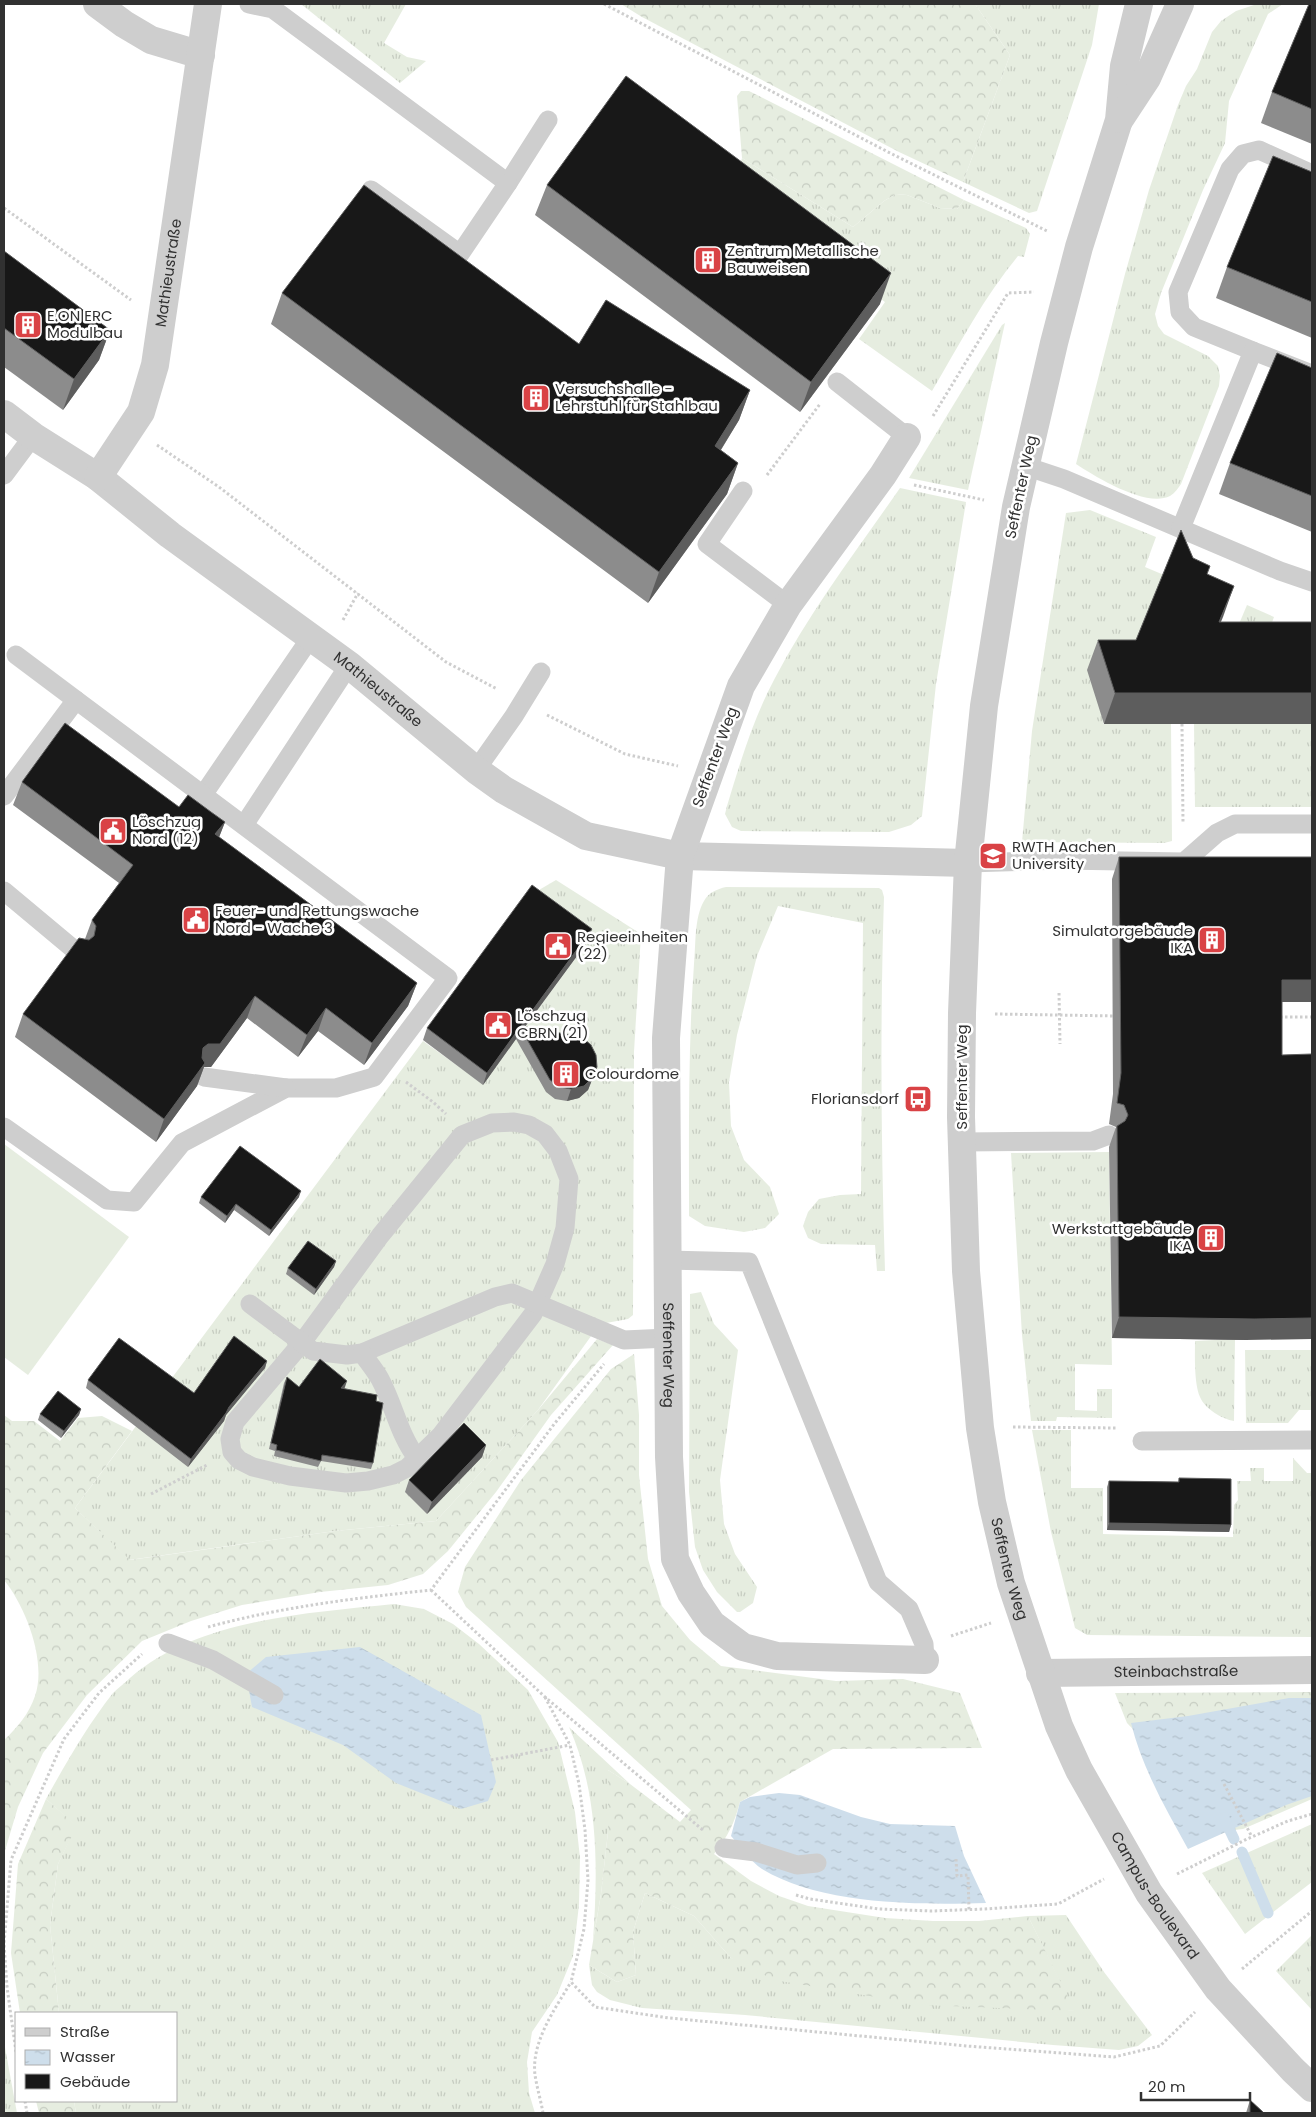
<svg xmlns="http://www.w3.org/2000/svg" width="1316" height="2117" font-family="Poppins,sans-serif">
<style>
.grass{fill:url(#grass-tufts)}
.forest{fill:url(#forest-crowns)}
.garden{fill:#e6ede0}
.water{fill:url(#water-ripples)}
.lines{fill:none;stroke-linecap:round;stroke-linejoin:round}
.stream{stroke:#cedeeb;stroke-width:11}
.path{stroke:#cecece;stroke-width:3;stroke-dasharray:2.5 2.5;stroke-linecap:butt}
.service{stroke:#cecece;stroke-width:19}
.minor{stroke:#cecece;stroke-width:28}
.tertiary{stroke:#cecece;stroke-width:28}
.wall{fill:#8c8c8c}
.shaded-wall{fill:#5d5d5d}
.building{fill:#181818;stroke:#5d5d5d}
.labels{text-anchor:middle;stroke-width:5;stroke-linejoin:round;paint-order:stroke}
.poi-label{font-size:15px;fill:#313131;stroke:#fff;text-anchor:start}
.street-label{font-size:15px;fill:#313131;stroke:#fff}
</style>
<defs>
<pattern id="grass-tufts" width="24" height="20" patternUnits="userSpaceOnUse" patternTransform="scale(1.25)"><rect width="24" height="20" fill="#e6ede0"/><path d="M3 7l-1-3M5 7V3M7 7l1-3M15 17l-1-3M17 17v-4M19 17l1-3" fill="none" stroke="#c6ccc1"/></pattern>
<pattern id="forest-crowns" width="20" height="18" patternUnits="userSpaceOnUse" patternTransform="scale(1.25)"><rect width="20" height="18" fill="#e6ede0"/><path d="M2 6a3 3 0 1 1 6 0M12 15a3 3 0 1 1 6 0" fill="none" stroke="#c6ccc1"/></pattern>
<pattern id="water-ripples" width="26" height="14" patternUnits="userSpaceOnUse" patternTransform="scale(1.25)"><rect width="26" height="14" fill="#cedeeb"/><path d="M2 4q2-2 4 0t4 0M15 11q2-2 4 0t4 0" fill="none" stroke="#b1bfca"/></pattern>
</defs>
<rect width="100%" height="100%" fill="#fff"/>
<g class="grass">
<path d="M301,4H406L384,43L407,57L426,61L400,83Z"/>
<path d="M975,4H1099L1092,45L1037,211L1029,213L963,182L1010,55Z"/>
<path d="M1257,4H1283L1268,14L1229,101L1225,143L1203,190L1161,293L1155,314L1158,326L1164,334L1208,356L1218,366L1220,376L1219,386L1181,484C1178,488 1175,493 1170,496C1146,508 1096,477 1076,464L1125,274L1149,190L1178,105L1186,86L1197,69L1212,32L1221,21L1236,11Z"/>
<path d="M742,158L853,227L884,201L896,194L907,195L940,208L957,209L964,200L1026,228L1030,234L1024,257L1018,256C984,297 959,345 932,391L859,339L885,302L733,190Z"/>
<path d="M1005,323L968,490L909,478L1002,325Z"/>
<path d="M900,488L966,502L936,684L922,816L911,825L889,832L741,831L732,827L725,814L727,806C740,763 753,719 775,678C810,611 857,550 900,488Z"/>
<path d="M1090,510L1156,537L1145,567L1164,575L1127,664L1089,671L1095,694H1115L1103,724H1171L1172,841L1164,843L1022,842L1032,731L1066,513Z"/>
<path d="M1247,605L1274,617L1261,653L1231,643Z"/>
<path d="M1194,724H1312V807H1195Z"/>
<path d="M556,880L641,934L634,1052L633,1315L628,1319L606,1323L594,1332L538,1410L436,1521L335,1531L129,1560L75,1508L423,1041L483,1084L588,941L527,897Z"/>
<path d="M726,887L879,888L882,890L884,897C880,1022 881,1146 885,1271H877L875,1245L821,1244L808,1238L803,1226L808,1212L819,1199L840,1195L861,1194L863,923L778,906L757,956L737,1035L729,1082L731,1126L744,1160L770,1187L779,1214L765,1228L744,1232L705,1226L689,1216C689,1132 688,1048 694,964C696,945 694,918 704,901C708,893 717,889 726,887Z"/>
<path d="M1109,1152L1112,1365L1075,1364V1410L1097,1411V1389H1112V1418L1057,1417L1056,1421H1031L1022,1335L1011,1153Z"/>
<path d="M701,1292L714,1324L738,1350L720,1480L724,1524L735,1554L757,1587L753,1603L740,1612H737L717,1592L703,1570L695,1547L689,1492L690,1294Z"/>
<path d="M1235,1339L1234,1421C1222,1419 1205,1409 1200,1397C1194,1383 1195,1357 1195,1341Z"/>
<path d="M1245,1350H1312V1410H1299L1288,1423H1246Z"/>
<path d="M1032,1430H1071V1488H1103V1534L1233,1537L1234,1505L1238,1500L1237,1481H1251L1250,1468H1264V1481H1293V1458L1307,1473H1312V1637L1087,1635L1075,1628L1051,1532Z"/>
<path d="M394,1604L424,1609L453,1624L479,1644L528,1690L558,1742L575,1812L580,1858L579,1905L573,1956L557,1995L532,2032L527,2062L529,2093L535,2113H76L74,2101H176V2013H59L50,1925L58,1864L76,1826L46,1799C66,1763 87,1726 113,1693C118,1688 125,1683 130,1678C198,1619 308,1613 394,1604Z"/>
<path d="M569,1727L630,1784L608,1770V1832L601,1894L593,1941C598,1869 599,1794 569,1727Z"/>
<path d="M1312,1824V1882L1245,1934L1202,1873Z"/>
<path d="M645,1893L694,1916L731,1958L1074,2011L1028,1916L1066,1915L1104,1972L1152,2035L1138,2046L1119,2050L1053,2045L745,2015L642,2008L610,2000L597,1992L592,1985L589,1965L617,1982L636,1975L633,1932Z"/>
<path d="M1312,1935V2010L1276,1971Z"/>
<path d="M4,2042L17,2113H4Z"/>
</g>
<g class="forest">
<path d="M621,4H975L1010,55L963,182L899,152L642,17Z"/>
<path d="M741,91H749L964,200L957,209L940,208L907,195L896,194L884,201L853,227L742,158L737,96Z"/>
<path d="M597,1339L613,1345L551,1415L496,1492L448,1551L423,1574L388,1585L320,1592L242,1605L191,1621L142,1641L87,1695L43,1753L18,1807L4,1854V1740C17,1728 29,1714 35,1696C47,1662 26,1607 4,1580V1415L12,1421H34L60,1441L78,1418L102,1416L132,1431L75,1508L130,1560L335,1531L436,1521L538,1410Z"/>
<path d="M634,1354L639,1415V1475L648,1559L662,1606L690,1640L721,1666L836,1681L903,1679L960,1693L982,1748L833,1749L740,1802C734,1824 728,1836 714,1854L751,1881L779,1896L808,1906L885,1918L933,1921H979L1028,1916L1075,2011L923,2005L774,1980L731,1958L694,1916L645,1893L633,1932L636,1975L617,1982L589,1965L601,1894L608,1832V1770L630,1784L680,1822L691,1810L466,1607L458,1592L465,1567L521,1480L611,1369Z"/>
<path d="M1312,1692V1799L1243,1829L1200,1834L1149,1746L1127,1723L1115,1693Z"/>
<path d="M46,1799L77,1826L58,1864L50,1925L59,2013H20L11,1953L18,1864Z"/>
<path d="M36,2101H74L76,2113H39Z"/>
</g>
<path class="garden" d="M4,1144L129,1237L28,1375L4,1357Z"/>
<g class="water">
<path d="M360,1647L481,1715L496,1782L488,1801L461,1809L396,1783L343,1745L252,1707L246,1674L266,1657Z"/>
<path d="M1289,1698H1312V1796L1286,1805L1188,1849C1166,1809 1142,1768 1131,1723L1188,1716Z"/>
<path d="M779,1793L800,1795L861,1817L890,1824L955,1826L964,1856L986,1903C919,1905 821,1905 762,1869C751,1862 740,1846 731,1836L740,1802L750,1797Z"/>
</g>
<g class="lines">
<g class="stream">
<path d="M1224,1818L1234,1839"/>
<path d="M1242,1852L1268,1913"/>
</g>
<g class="path">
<path d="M604,4L890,153L1049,232"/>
<path d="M4,208L131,300"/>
<path d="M933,416L1008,293L1034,292"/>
<path d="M157,445L219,487L446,662L497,689"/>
<path d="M767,475L820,404"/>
<path d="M914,485L984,500"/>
<path d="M343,620L358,593"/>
<path d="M547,715L625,754L678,766"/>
<path d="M1182,724L1183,823"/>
<path d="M1059,993L1060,1044"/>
<path d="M995,1014L1116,1016"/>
<path d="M1280,1017H1312"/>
<path d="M406,1082L433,1102L446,1114"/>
<path d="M1013,1427L1117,1428"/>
<path d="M151,1494L207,1465"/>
<path d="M431,1590L545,1697L704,1831"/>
<path d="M208,1627C281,1607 356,1598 431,1590L555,1423L604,1364"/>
<path d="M951,1636L991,1623"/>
<path d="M545,1697L570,1745L579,1784L585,1830L588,1880L584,1929L571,1982L595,2007L669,2018L967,2046L1114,2057L1160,2046L1195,2012"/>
<path d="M491,1760L570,1745"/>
<path d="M1224,1784L1252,1837"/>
<path d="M956,1859L957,1876L968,1875L969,1910"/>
<path d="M1177,1874L1247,1839L1288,1821L1312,1814"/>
<path d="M796,1895L810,1899L879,1909L932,1911L985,1909L1058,1904L1104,1879"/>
<path d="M1242,1969L1312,1911"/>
<path d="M16,2052L7,1987L4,1944L11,1860L64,1739L99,1693L142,1654"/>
<path d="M25,2101L27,2113"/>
<path d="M543,2113C541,2101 537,2088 535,2075C531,2042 555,2009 571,1982"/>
</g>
<g class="service">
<path d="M249,4L273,9L508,183L548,120"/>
<path d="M371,190L460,254L508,183"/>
<path d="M1253,351L1194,327L1180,312L1178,292L1230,169L1243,154L1259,150L1312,174"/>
<path d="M837,382L907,437"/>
<path d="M1025,466L1064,479L1280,571L1312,582"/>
<path d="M4,475L33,436"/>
<path d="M743,491L707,544L788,605"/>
<path d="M1181,528L1253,351L1312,374"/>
<path d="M16,655L76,700"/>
<path d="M476,770L514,716L541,672"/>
<path d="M203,795L311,637"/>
<path d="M4,796L76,700L448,978L374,1077L336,1088H286L182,1143L134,1202L107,1200L4,1127"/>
<path d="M244,825L349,665"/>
<path d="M968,863L1061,860L1184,862L1217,833L1235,824H1312"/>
<path d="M4,891L77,952"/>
<path d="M204,1077L286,1088"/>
<path d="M514,1122L529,1125L545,1134L558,1151L569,1179L565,1228L555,1264L533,1314L441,1435L407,1468L393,1475L368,1481L346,1483L290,1476L253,1467L239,1460L232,1452L230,1439L235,1422L301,1344L380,1236L462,1135L492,1123Z"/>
<path d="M961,1142L1093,1141L1109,1135"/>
<path d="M667,1260L749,1262L878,1582L909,1609L924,1644L925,1660"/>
<path d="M250,1304L313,1351L347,1355L362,1353L495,1297L512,1293L624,1340L668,1338"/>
<path d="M362,1353C368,1362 375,1370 380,1379C394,1405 399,1435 417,1458"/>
<path d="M1142,1441L1312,1440"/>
<path d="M168,1643L213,1660L274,1695"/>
<path d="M724,1848L756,1852L797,1865L817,1863"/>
</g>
<g class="minor">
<path d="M97,4L124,24L151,40L201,55"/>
<path id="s1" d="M4,414L33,436L98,477L170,535L349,665L476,770L504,790L586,836L680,856L968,863"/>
<path id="s2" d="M907,437L883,475L788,605L741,686L680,856L666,1038L669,1457L675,1559L691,1593L712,1624L743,1647L777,1656L925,1660"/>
<path id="s3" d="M98,477L141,412L155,365L208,4"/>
<path id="s4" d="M1040,1673L1312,1670"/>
</g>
<g class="tertiary">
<path id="s5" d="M1139,4L1124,66L1119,120L1079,247L1054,343L1016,507L984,706L968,863L962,1013L961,1117L966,1271L980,1428L992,1502L1011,1583L1059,1726L1079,1770L1149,1893L1218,1989L1293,2070L1312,2088"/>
<path d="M1120,119L1147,78L1180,4"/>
</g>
</g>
<g class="wall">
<path d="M1312,4V144L1261,123L1272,92Z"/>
<path d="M1312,172V338L1216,298L1227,267Z"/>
<path d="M547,185L880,304L800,412L535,215Z"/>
<path d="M4,251L110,330L99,360L63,410L4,367Z"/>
<path d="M282,293L579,344L750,390L739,420L721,450L738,463L727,494L648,603L271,324Z"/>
<path d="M1312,368V532L1219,494L1230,463Z"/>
<path d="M1207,574L1221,622L1312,724H1104L1087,670L1098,640H1136Z"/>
<path d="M22,782L179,807L225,822L219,837L417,983L408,1006L364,1065L318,1031L298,1057L247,1018L211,1067H204L197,1086L156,1142L15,1037L23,1014L85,939L92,920L119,883L13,805Z"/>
<path d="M1119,857L1282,1002L1246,1340L1112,1338L1109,1147L1116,1127L1109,1124L1113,1094L1112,879Z"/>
<path d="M588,941L525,1026L597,1067L588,1090L579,1098L567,1101L555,1099L546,1092L516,1039L483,1085L423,1040L427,1028Z"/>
<path d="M201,1197H299L269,1236L234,1210L225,1223L199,1203Z"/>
<path d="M336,1261L334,1267L314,1295L286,1274L288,1268Z"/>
<path d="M267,1361L265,1368L226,1415L224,1421L188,1467L86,1388L88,1380L194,1393Z"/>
<path d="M287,1377L299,1387H345L344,1389L376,1401L373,1463L371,1469L321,1461L318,1467L274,1456L275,1451L269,1449L284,1383Z"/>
<path d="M81,1409L79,1415L61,1438L38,1420L40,1414Z"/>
<path d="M486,1445L482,1457L427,1514L405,1492L409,1480Z"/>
<path d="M1179,1478L1231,1525L1229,1532L1107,1530V1487L1109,1481L1178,1482Z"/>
<path d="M1250,2100L1264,2113H1246Z"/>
</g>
<g class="shaded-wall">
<path d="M891,273L880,304L800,412L811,382Z"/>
<path d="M110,330L99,360L63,410L74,379Z"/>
<path d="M750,390L739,420L704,477L715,446Z"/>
<path d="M738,463L727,494L648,603L659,572Z"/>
<path d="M1234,586L1223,617L1208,653L1219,622Z"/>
<path d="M1115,693H1312V724H1104Z"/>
<path d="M225,822L216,845L215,834Z"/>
<path d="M592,929L588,941L522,1031L521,1026Z"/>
<path d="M1282,980H1312V1002H1274Z"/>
<path d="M417,983L408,1006L364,1065L372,1043Z"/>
<path d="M255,996L247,1018L211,1067H204L197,1086L156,1142L164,1119L200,1066L203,1048Z"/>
<path d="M326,1008L318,1031L298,1057L307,1035Z"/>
<path d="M520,1027L516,1039L483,1085L487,1073Z"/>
<path d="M597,1067L588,1090L579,1098L567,1101L571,1089Z"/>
<path d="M301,1191L299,1197L269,1236L271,1230Z"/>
<path d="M236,1204L234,1210L225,1223L227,1216Z"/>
<path d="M336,1261L334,1267L314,1295L316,1289Z"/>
<path d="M1119,1317L1312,1318V1339L1246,1340L1112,1338Z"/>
<path d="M267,1361L265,1368L226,1415L224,1421L188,1467L191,1459L229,1407Z"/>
<path d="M347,1381L345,1387L339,1395L341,1388Z"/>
<path d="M81,1409L79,1415L61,1438L64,1431Z"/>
<path d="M486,1445L482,1457L427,1514L432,1502Z"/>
<path d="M1109,1523L1231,1525L1229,1532L1107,1530Z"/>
</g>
<g class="building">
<path d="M1309,4H1312V109L1272,92Z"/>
<path d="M626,76L891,273L811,382L547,185Z"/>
<path d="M1273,156L1312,172V302L1227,267Z"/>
<path d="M364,185L579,344L606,300L750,390L715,446L738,463L659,572L282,293Z"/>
<path d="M4,251L110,330L74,379L4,328Z"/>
<path d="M1277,353L1312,368V496L1230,463Z"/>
<path d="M1181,530L1193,558L1210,566L1207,574L1234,586L1219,622H1312V693H1115L1098,640H1136Z"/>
<path d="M65,723L179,807L188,795L211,812L225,822L215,834L417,983L372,1043L326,1008L307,1035L255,996L220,1044H208L203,1048L202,1058L205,1063L164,1119L23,1014L79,938L89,940L94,936L96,926L92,920L133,865L22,782Z"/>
<path d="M1119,857H1312V980H1282V1055L1312,1054V1318L1254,1319L1119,1317L1117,1126L1125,1121L1128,1115L1124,1105L1117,1103L1121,1073Z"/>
<path d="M532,885L592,929L521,1026L582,1037L591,1045L596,1055L597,1067L592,1078L584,1086L571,1089L560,1087L550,1080L520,1027L487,1073L427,1028Z"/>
<path d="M240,1146L301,1191L271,1230L236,1204L227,1216L201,1197Z"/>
<path d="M308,1241L336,1261L316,1289L288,1268Z"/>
<path d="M234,1336L267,1361L229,1407L226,1413L191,1459L88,1380L119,1338L194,1393Z"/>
<path d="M320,1359L347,1381L341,1388L377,1395L376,1401L383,1403L373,1463L322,1455L321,1461L276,1450L277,1445L271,1443L287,1377L299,1387Z"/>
<path d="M58,1391L81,1409L64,1431L40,1414Z"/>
<path d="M464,1423L486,1445L432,1502L409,1480Z"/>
<path d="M1179,1478L1231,1479V1525L1109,1523V1481L1179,1482Z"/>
<path d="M1250,2100L1264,2113H1250Z"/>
</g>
<defs>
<symbol id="building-square" viewBox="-11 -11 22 22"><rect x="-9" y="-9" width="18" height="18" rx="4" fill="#d94245" stroke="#fff"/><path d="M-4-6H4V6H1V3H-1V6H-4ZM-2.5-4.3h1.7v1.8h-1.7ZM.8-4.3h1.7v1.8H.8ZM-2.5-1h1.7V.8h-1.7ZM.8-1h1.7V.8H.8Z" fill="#fff"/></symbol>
<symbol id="civic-square" viewBox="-11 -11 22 22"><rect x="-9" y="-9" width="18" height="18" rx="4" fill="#d94245" stroke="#fff"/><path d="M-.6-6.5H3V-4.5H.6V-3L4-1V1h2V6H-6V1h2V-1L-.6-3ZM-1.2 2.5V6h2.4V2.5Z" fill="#fff"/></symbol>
<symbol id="university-square" viewBox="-11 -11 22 22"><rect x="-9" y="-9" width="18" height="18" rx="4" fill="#d94245" stroke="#fff"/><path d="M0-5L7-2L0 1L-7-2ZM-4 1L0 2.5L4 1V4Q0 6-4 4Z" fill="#fff"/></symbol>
<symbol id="bus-square" viewBox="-11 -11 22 22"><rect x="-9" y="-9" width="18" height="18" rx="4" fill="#d94245" stroke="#fff"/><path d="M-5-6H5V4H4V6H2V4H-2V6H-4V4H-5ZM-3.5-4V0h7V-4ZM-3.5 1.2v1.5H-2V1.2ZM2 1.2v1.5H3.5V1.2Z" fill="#fff"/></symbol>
</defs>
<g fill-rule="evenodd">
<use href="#building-square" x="692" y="244" width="32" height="32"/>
<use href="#building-square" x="12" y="309" width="32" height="32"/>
<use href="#building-square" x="520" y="382" width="32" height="32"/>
<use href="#civic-square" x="97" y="815" width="32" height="32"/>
<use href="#university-square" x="977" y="840" width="32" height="32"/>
<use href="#civic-square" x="180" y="904" width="32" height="32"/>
<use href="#building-square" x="1196" y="924" width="32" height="32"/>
<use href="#civic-square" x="542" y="930" width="32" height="32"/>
<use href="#civic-square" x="482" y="1009" width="32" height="32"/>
<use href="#building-square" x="550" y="1058" width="32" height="32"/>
<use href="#bus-square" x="902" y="1083" width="32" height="32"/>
<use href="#building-square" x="1195" y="1222" width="32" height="32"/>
</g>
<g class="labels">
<g class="poi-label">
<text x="727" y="256">Zentrum Metallische<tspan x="727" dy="17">Bauweisen</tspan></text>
<text x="47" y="321">E.ON ERC<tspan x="47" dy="17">Modulbau</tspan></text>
<text x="555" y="394">Versuchshalle -<tspan x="555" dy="17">Lehrstuhl für Stahlbau</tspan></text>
<text x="132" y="827">Löschzug<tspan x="132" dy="17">Nord (12)</tspan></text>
<text x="1012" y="852">RWTH Aachen<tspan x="1012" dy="17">University</tspan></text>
<text x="215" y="916">Feuer- und Rettungswache<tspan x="215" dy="17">Nord - Wache 3</tspan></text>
<text x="1193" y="936" text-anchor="end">Simulatorgebäude<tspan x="1193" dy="17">IKA</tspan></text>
<text x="577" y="942">Regieeinheiten<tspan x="577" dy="17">(22)</tspan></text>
<text x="517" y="1021">Löschzug<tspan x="517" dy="17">CBRN (21)</tspan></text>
<text x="585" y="1079">Colourdome</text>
<text x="899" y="1104" text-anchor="end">Floriansdorf</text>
<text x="1192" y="1234" text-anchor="end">Werkstattgebäude<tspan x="1192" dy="17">IKA</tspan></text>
</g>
<g class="street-label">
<text dy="5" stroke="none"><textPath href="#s3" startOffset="220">Mathieustraße</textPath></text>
<text transform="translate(1021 487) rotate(-78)" y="5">Seffenter Weg</text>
<text dy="5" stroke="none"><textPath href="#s1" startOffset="465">Mathieustraße</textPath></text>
<text transform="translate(715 757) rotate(-70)" y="5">Seffenter Weg</text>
<text transform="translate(962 1077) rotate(-90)" y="5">Seffenter Weg</text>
<text dy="5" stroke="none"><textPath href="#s2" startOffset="980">Seffenter Weg</textPath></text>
<text dy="5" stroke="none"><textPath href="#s5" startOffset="1588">Seffenter Weg</textPath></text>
<text dy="5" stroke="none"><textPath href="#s4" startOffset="136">Steinbachstraße</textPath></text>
<text dy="5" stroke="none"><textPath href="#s5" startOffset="1948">Campus-Boulevard</textPath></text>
</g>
</g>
<rect width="1316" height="2117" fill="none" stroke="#313131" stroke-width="10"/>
<rect x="15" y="2012" width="162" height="90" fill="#ffffff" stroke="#adadad"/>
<rect x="25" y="2028" width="25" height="8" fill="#cecece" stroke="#adadad"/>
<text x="60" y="2037" font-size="15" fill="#313131">Straße</text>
<rect x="25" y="2050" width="25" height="15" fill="url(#water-ripples)" stroke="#adadad"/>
<text x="60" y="2062" font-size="15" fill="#313131">Wasser</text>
<rect x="25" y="2074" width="25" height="15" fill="#181818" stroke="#adadad"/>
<text x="60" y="2087" font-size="15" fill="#313131">Gebäude</text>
<path d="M1141 2092v8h109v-8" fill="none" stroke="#313131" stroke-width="2.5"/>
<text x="1148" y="2092" font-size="15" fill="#313131" stroke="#ffffff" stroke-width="4" paint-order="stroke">20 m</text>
</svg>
